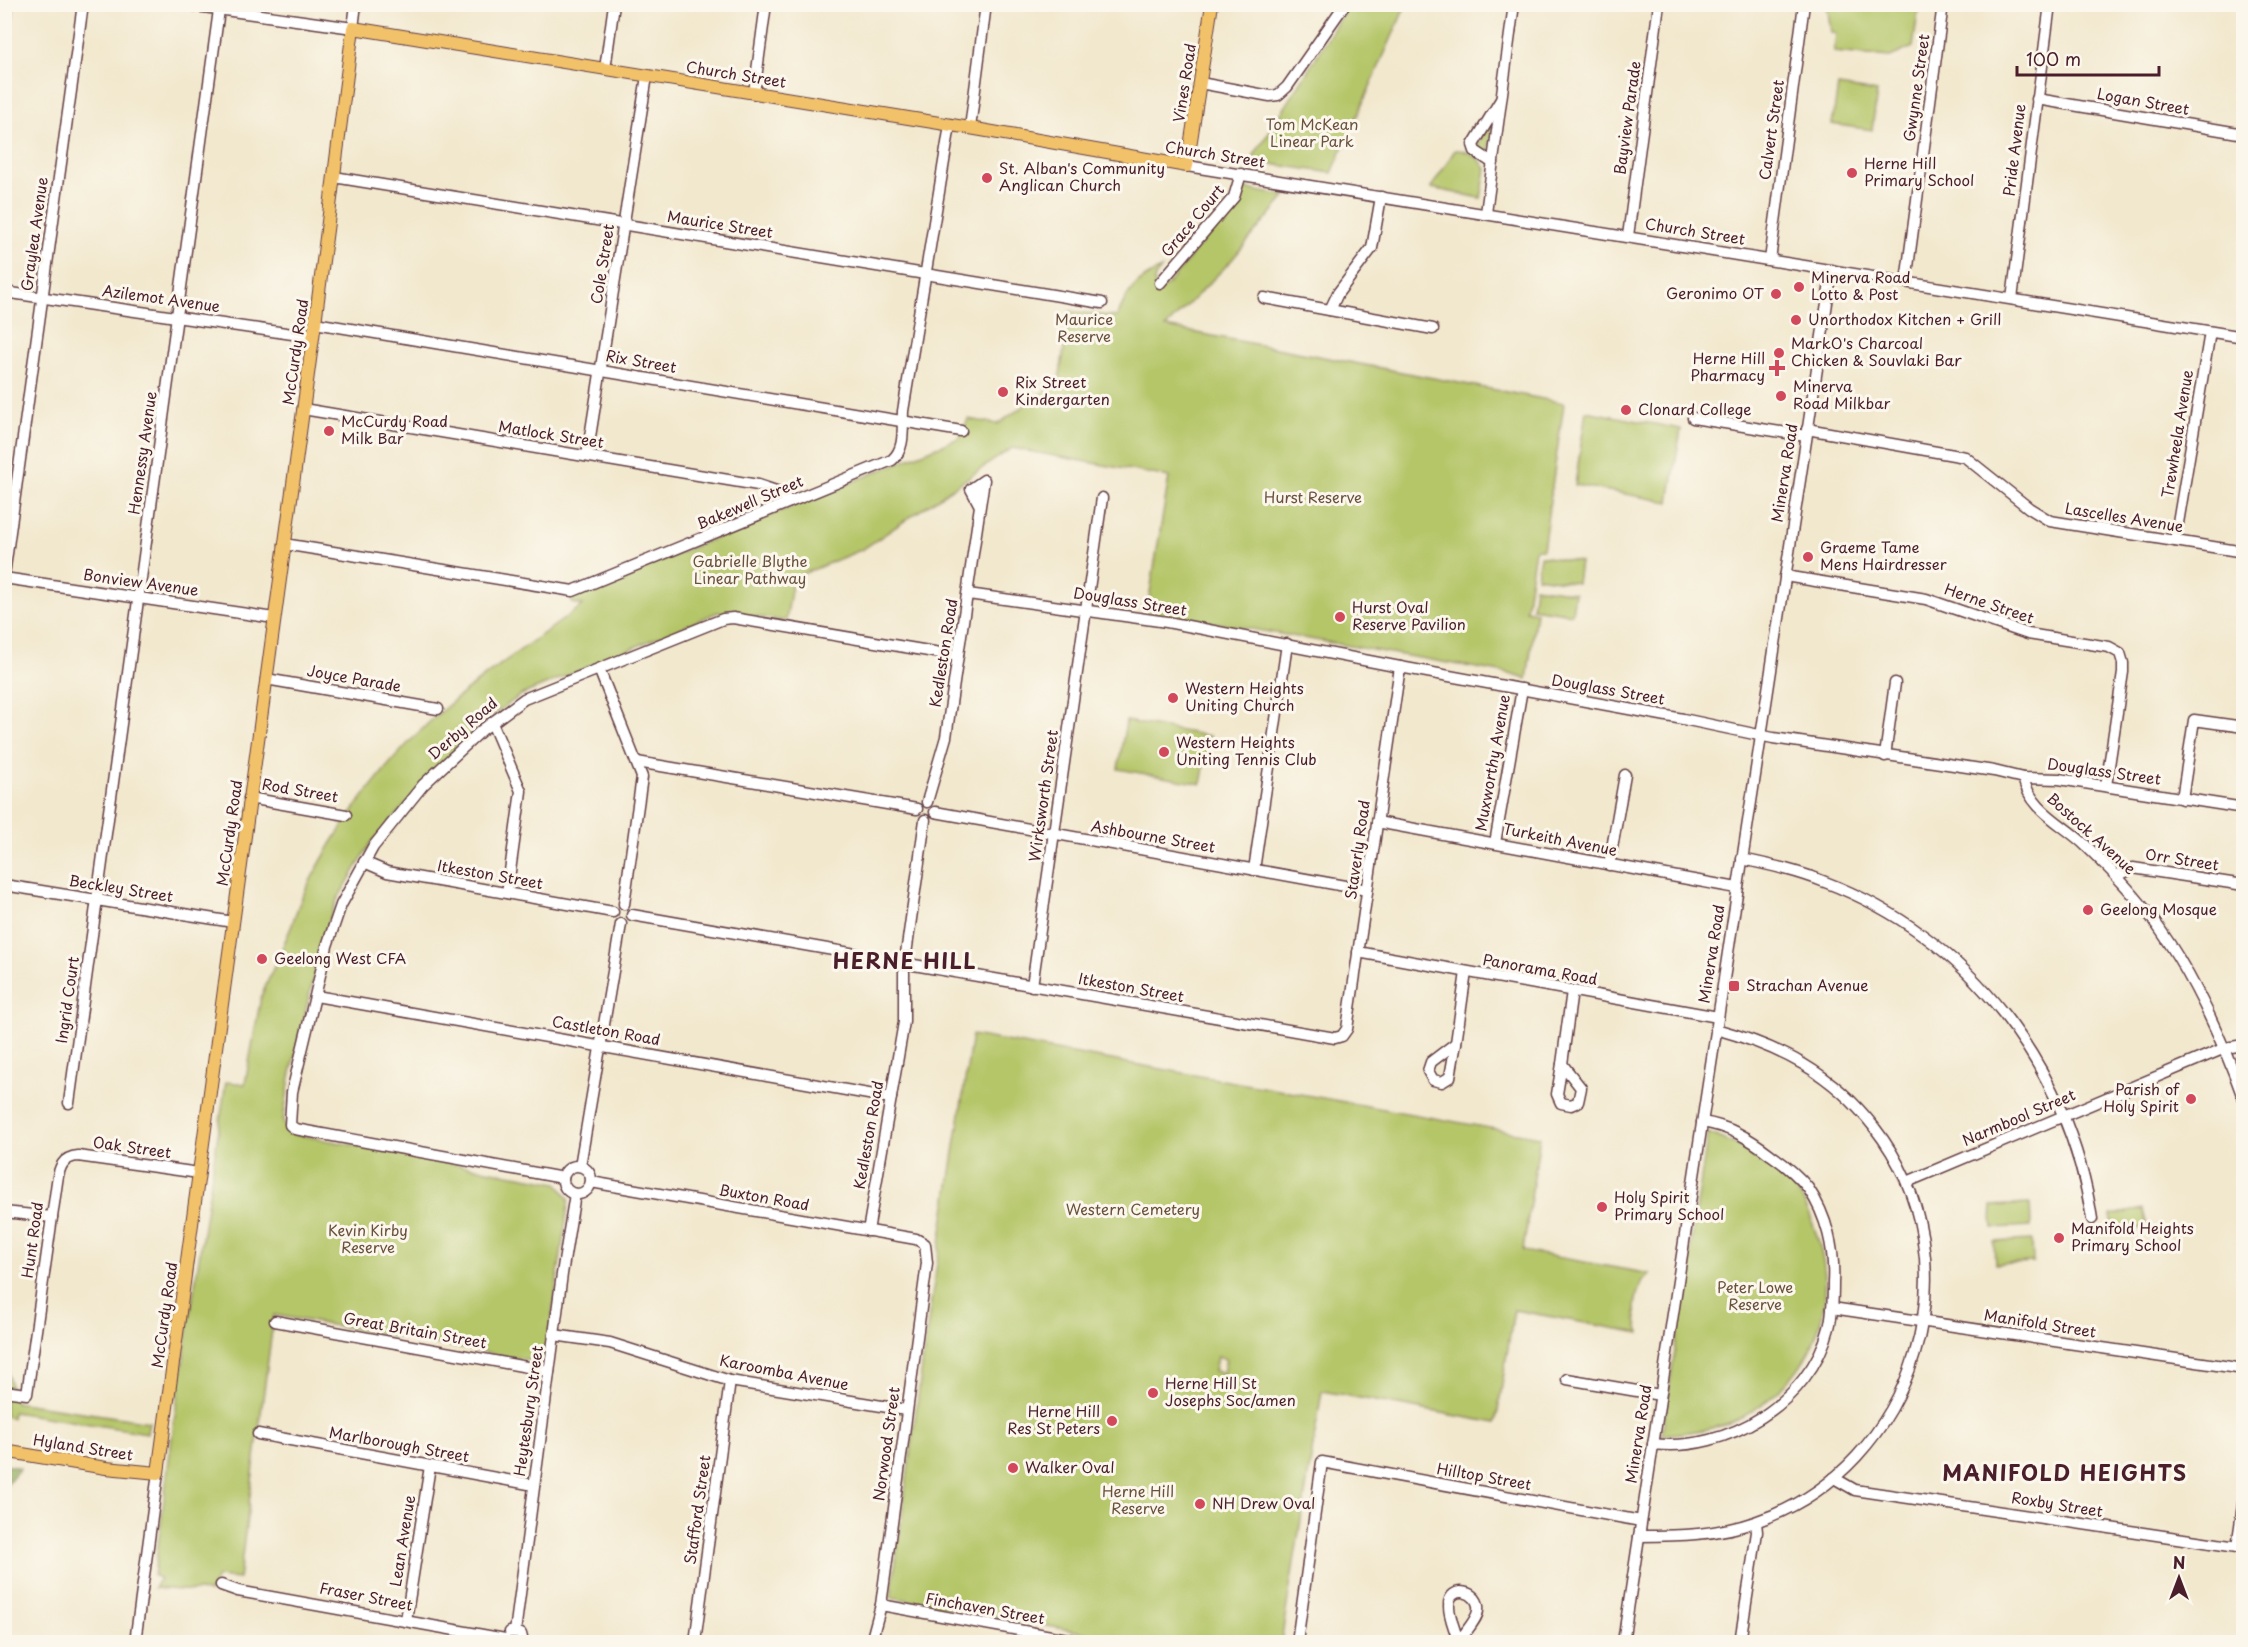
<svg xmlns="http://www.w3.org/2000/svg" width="2248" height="1647" font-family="'Playpen Sans',sans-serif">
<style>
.green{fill:#b5c669;stroke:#80724a;stroke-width:1.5;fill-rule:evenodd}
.forest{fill:#90ab5d;stroke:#6d6544;stroke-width:1.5}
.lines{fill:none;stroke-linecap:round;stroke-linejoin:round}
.minor-casing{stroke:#633d43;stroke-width:13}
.major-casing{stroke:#633d43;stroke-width:14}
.minor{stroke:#fff;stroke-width:10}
.major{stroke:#f2c26a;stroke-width:12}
.poi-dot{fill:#d1495b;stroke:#fbf7ec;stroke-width:2}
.labels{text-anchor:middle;stroke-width:6;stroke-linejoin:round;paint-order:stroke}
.street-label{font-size:15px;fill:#4a1f2b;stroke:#fbf7ec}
.park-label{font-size:15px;fill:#6a513e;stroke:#fbf7ec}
.poi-label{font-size:15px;fill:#4a1f2b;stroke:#fbf7ec;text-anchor:start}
.district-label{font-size:21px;font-weight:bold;letter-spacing:1.5px;fill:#4a1f2b;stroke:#fbf7ec}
</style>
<rect width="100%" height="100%" fill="#fbf7ec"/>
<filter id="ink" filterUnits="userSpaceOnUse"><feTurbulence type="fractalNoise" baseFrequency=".0167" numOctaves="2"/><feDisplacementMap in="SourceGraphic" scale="12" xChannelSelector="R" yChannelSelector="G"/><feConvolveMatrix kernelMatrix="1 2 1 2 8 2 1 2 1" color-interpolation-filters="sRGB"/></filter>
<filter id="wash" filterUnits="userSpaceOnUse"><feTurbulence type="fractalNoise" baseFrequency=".008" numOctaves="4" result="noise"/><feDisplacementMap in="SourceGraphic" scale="24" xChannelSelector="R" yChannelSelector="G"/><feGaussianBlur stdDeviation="1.35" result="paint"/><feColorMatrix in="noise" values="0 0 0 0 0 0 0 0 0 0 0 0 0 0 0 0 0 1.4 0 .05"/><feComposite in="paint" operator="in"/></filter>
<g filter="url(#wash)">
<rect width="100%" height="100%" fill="#f2e8ce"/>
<g class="green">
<path d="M5,4L14,5L5,83L4,5Z"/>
<path d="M1348,5H1406L1332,173L1250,161C1285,110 1316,57 1348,5Z"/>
<path d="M1827,5H1919L1913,47L1890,57L1834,52L1836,34L1831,32Z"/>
<path d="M1838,86L1877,92L1872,130L1832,124Z"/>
<path d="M1489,126L1492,128L1489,150L1486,153L1479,150L1478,144Z"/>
<path d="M1455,150C1468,150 1479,157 1486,169L1481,198L1431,188Z"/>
<path d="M1246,189L1286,196L1229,263L1166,327L1564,403L1543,549H1535L1526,610L1536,612L1527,679L1506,673L1147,611L1169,477L1012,448L863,549L793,578L786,621L718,612L521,695L478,726L461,743L371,843L337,900L324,933L290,1077L283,1121L288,1133L557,1183L569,1199L545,1363L274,1315L239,1579L217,1577L210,1592L154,1588L160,1578L154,1576L174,1422L226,1082L245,1084L261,997L292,925C300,896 316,870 331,844C362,794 400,747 445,708C488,671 537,639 583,605L572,603V597L959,438L968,419L998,424L1059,381L1070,311L1117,317C1126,293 1137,279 1161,269L1155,277L1154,283L1160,289L1167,286Z"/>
<path d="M1586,411L1681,429L1669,502L1575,485Z"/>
<path d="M1540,556L1580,562L1577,583L1537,577Z"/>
<path d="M1535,587L1575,593L1572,614L1532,608Z"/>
<path d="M1126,721L1210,736L1201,784L1118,769Z"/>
<path d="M972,1035L1540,1137L1523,1251L1650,1274C1633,1288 1632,1314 1640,1333L1514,1310L1496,1423L1322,1391L1281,1642H1135L891,1597L928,1322ZM1217,1357L1226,1359L1223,1373L1214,1371Z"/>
<path d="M1708,1133C1745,1147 1773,1162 1798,1193C1808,1206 1813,1224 1818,1240C1840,1312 1810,1377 1746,1415C1721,1430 1690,1432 1662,1435Z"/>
<path d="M2030,1204L2031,1226L1993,1228L1991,1206Z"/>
<path d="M2143,1209L2147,1227L2114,1233L2111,1215Z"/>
<path d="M2032,1240L2033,1262L1995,1264L1994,1242Z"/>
<path d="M4,1357L15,1402L149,1422L147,1433L13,1412L12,1418L5,1416Z"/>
</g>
<path class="forest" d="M5,1465L20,1468L5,1486L4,1465Z"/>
</g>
<g filter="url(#ink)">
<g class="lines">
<defs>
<g id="minor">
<path d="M182,4L353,28L356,4"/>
<path d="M605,69L614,4"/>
<path d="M1200,83L1270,96L1278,95L1287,87L1345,4"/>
<path d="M754,93L766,4"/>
<path d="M2037,99L2244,134"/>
<path d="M970,128L986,4"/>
<path d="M1493,163L1475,151L1473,145L1500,101"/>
<path d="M1187,166L2244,337"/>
<path d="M334,177L1102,303"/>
<path d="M1486,213L1514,4"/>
<path d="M1628,236L1659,4"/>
<path d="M1770,260L1804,4"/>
<path d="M1906,282L1943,4"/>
<path d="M1160,283L1234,197L1241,174"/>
<path d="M4,292L313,337"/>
<path d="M1264,298L1433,329"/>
<path d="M2012,299L2050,4"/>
<path d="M1330,310L1338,293L1372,248L1381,197"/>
<path d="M315,323L961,431"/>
<path d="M303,409L758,485L779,492L790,502"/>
<path d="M1693,418L1806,436"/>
<path d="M1807,429L1965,457L2029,508L2050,521L2244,552"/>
<path d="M587,456L647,76"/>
<path d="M2175,541L2210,332"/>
<path d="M284,544L573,591L892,460C906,448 902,428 903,411L950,125"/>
<path d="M4,575L83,4"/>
<path d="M1785,576L1926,599L2028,634L2109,647L2120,653L2123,663V672L2106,786"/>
<path d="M4,578L274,618"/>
<path d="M968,594L1167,622L1400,667L1683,719L1773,738L1994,771L2023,778L2059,779L2244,808"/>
<path d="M599,669L642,777L624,904"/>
<path d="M266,679L438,709"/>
<path d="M492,723L521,791L507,893"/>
<path d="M1885,756L1895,683"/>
<path d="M637,762L917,809"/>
<path d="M2023,778C2031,810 2060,822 2083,843C2103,862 2122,881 2140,903C2187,960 2219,1030 2244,1100"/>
<path d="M249,798L346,815"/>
<path d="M2182,799L2194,720L2244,727"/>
<path d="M927,802L946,737L980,506L971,489L984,480L980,506"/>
<path d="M935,812L1367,890"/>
<path d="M1377,822L1737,888"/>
<path d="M1495,843L1522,689"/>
<path d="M1742,859C1770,865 1798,871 1825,882C1970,937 2069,1068 2092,1219"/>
<path d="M364,862L387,872L613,912"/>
<path d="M1609,865L1625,775"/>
<path d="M1254,870L1287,644"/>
<path d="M2117,876L2133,868L2244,885"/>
<path d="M4,885L233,922"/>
<path d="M632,915L896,961"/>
<path d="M1358,952L1718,1017"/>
<path d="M906,954L925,820"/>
<path d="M914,965L1335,1038L1342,1036L1347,1029L1400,667"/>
<path d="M1032,986L1102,498"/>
<path d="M316,996L891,1098"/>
<path d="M1456,1043L1450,1077L1442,1082L1433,1080L1428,1071L1431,1062Z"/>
<path d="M1456,1043L1466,972"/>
<path d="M1562,1064L1581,1088L1578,1102L1571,1105L1561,1103L1557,1094Z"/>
<path d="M1562,1064L1572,991"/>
<path d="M69,1103L219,10"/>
<path d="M580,1166L621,924"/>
<circle cx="577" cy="1180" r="14"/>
<path d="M563,1178L295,1129L290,1125L292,1092L327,946L341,905L373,847L423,785L482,730L524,699L723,619L733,618L958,656"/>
<path d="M591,1182L916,1239L925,1244L927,1263L881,1605L871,1642"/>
<path d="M1907,1182L2225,1048L2244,1045"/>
<path d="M4,1212L52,1217"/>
<path d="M868,1231L904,1022V972"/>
<path d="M1832,1308L2244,1369"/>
<path d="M275,1321L549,1371"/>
<path d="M554,1335L610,1343L730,1381L906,1410"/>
<path d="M1567,1379L1660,1395"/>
<path d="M4,1391L27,1394L57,1182C59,1167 63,1157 78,1156L199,1173"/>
<path d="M258,1434L534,1485"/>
<path d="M1653,1444C1727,1453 1810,1402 1829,1328C1833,1313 1833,1298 1833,1283C1835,1250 1827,1216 1808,1188C1798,1175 1784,1164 1771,1155C1749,1138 1729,1126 1702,1122"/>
<path d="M1834,1478L1855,1490L2244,1548"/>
<path d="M1639,1536C1679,1536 1718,1535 1755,1522C1917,1468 1979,1261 1874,1127C1832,1073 1781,1047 1716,1029"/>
<path d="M2237,1547L2244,1498"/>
<path d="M221,1585L238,1591L505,1639"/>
<path d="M881,1605L1084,1642"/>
<path d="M406,1620L430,1466"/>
<path d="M510,1632H515L521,1634L523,1642"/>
<path d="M515,1632L562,1274L575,1194"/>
<path d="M135,1642L158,1473"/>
<path d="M695,1642L730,1381"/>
<path d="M1297,1642L1322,1462L1641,1521"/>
<path d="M1458,1642C1456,1631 1449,1618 1449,1606C1448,1584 1481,1590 1478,1611C1477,1620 1464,1633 1459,1642"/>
<path d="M1623,1642L1832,270"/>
<path d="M1740,1642L1757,1532L1756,1522"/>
</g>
<path id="major" d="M4,1451L106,1468L158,1473L315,323L353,28L970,128L1187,166L1212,4"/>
</defs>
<use href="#minor" class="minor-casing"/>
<use href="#major" class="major-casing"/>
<use href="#minor" class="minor"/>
<use href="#major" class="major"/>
</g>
</g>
<g class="poi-dot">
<circle cx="1852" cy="173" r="6"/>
<circle cx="987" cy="178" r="6"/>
<circle cx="1799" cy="287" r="6"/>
<circle cx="1776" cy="294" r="6"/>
<circle cx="1796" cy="320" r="6"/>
<circle cx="1779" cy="353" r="6"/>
<path d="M1774 359h6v6h6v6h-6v6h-6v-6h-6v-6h6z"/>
<circle cx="1003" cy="392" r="6"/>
<circle cx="1781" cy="396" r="6"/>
<circle cx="1626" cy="410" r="6"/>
<circle cx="329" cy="431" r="6"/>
<circle cx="1808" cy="557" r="6"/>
<circle cx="1340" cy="617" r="6"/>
<circle cx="1173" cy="698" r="6"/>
<circle cx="1164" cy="752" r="6"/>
<circle cx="2088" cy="910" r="6"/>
<circle cx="262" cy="959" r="6"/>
<rect x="1728" y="980" width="12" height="12" rx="3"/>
<circle cx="2191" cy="1099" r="6"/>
<circle cx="1602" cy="1207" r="6"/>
<circle cx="2059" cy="1238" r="6"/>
<circle cx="1153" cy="1393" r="6"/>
<circle cx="1112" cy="1421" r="6"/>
<circle cx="1013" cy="1468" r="6"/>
<circle cx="1200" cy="1504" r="6"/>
</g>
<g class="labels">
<g class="street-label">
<text transform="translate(736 75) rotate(9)" y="5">Church Street</text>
<text transform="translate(1185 83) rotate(-81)" y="5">Vines Road</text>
<text transform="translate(1917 88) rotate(-82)" y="5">Gwynne Street</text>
<text transform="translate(2143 102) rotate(10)" y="5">Logan Street</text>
<text transform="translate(1628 118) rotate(-82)" y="5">Bayview Parade</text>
<text transform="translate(1772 130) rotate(-82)" y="5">Calvert Street</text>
<text transform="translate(2015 150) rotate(-83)" y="5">Pride Avenue</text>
<text transform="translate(1215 155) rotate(9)" y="5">Church Street</text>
<text transform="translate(1193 221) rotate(-50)" y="5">Grace Court</text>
<text transform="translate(720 225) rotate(9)" y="5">Maurice Street</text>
<text transform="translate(1695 232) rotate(9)" y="5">Church Street</text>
<text transform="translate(35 234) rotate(-82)" y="5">Graylea Avenue</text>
<text transform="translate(603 264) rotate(-81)" y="5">Cole Street</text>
<text transform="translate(161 299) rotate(8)" y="5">Azilemot Avenue</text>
<text transform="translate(296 352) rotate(-82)" y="5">McCurdy Road</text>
<text transform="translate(641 362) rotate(10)" y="5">Rix Street</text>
<text transform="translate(2178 434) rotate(-81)" y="5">Trewheela Avenue</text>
<text transform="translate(551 435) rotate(9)" y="5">Matlock Street</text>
<text transform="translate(143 453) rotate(-82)" y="5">Hennessy Avenue</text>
<text transform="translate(1785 473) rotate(-81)" y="5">Minerva Road</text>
<text transform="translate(750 503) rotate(-23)" y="5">Bakewell Street</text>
<text transform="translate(2124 518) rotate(9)" y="5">Lascelles Avenue</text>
<text transform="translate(141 583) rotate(8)" y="5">Bonview Avenue</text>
<text transform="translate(1130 602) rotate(9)" y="5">Douglass Street</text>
<text transform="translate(1989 604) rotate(19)" y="5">Herne Street</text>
<text transform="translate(944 653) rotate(-81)" y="5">Kedleston Road</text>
<text transform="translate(354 679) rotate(10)" y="5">Joyce Parade</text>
<text transform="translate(1608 690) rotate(10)" y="5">Douglass Street</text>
<text transform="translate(463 729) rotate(-41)" y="5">Derby Road</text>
<text transform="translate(1493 763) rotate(-80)" y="5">Muxworthy Avenue</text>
<text transform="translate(2104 772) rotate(8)" y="5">Douglass Street</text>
<text transform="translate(300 791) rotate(10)" y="5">Rod Street</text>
<text transform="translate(1044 796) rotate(-82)" y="5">Wirksworth Street</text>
<text transform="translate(230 833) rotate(-82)" y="5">McCurdy Road</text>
<text transform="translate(2091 834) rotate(42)" y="5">Bostock Avenue</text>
<text transform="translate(1153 837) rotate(10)" y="5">Ashbourne Street</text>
<text transform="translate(1560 840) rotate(11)" y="5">Turkeith Avenue</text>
<text transform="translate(1358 850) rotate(-82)" y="5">Staverly Road</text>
<text transform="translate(2182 860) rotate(9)" y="5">Orr Street</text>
<text transform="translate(490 875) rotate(10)" y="5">Itkeston Street</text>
<text transform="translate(121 889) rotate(9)" y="5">Beckley Street</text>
<text transform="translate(1712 954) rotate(-81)" y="5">Minerva Road</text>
<text transform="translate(1540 970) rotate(10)" y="5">Panorama Road</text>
<text transform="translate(1131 988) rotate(10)" y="5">Itkeston Street</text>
<text transform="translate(68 1000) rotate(-82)" y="5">Ingrid Court</text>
<text transform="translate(606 1031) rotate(10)" y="5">Castleton Road</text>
<text transform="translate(2019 1118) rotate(-23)" y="5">Narmbool Street</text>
<text transform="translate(869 1135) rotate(-80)" y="5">Kedleston Road</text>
<text transform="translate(132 1148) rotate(8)" y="5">Oak Street</text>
<text transform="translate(764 1198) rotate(10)" y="5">Buxton Road</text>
<text transform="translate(33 1240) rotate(-82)" y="5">Hunt Road</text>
<text transform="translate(165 1315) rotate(-82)" y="5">McCurdy Road</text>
<text transform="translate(2040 1324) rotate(9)" y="5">Manifold Street</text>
<text transform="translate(415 1331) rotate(10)" y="5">Great Britain Street</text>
<text transform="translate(784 1373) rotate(11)" y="5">Karoomba Avenue</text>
<text transform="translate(529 1411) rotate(-82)" y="5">Heytesbury Street</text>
<text transform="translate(1639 1434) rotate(-81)" y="5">Minerva Road</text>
<text transform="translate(887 1444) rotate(-82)" y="5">Norwood Street</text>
<text transform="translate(399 1445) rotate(10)" y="5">Marlborough Street</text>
<text transform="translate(83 1448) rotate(9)" y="5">Hyland Street</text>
<text transform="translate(1484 1477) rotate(10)" y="5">Hilltop Street</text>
<text transform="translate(2057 1505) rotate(9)" y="5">Roxby Street</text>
<text transform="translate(698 1510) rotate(-82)" y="5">Stafford Street</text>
<text transform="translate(403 1541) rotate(-81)" y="5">Lean Avenue</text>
<text transform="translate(366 1597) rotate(11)" y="5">Fraser Street</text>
<text transform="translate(985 1609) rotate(10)" y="5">Finchaven Street</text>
</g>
<g class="park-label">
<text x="1312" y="130">Tom McKean<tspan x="1312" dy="17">Linear Park</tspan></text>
<text x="1084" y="325">Maurice<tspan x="1084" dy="17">Reserve</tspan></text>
<text x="1313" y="503">Hurst Reserve</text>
<text x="750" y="567">Gabrielle Blythe<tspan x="750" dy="17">Linear Pathway</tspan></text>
<text x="1133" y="1215">Western Cemetery</text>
<text x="368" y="1236">Kevin Kirby<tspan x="368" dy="17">Reserve</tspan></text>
<text x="1755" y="1293">Peter Lowe<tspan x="1755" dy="17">Reserve</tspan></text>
<text x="1138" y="1497">Herne Hill<tspan x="1138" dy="17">Reserve</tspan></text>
</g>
<g class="poi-label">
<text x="1864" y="169">Herne Hill<tspan x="1864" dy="17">Primary School</tspan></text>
<text x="999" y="174">St. Alban's Community<tspan x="999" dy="17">Anglican Church</tspan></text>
<text x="1811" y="283">Minerva Road<tspan x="1811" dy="17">Lotto &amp; Post</tspan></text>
<text x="1764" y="299" text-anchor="end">Geronimo OT</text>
<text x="1808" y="325">Unorthodox Kitchen + Grill</text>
<text x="1791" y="349">MarkO's Charcoal<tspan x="1791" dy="17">Chicken &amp; Souvlaki Bar</tspan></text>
<text x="1765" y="364" text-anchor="end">Herne Hill<tspan x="1765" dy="17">Pharmacy</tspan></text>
<text x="1015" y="388">Rix Street<tspan x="1015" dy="17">Kindergarten</tspan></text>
<text x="1793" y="392">Minerva<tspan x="1793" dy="17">Road Milkbar</tspan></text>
<text x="1638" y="415">Clonard College</text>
<text x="341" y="427">McCurdy Road<tspan x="341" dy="17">Milk Bar</tspan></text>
<text x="1820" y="553">Graeme Tame<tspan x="1820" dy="17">Mens Hairdresser</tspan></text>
<text x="1352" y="613">Hurst Oval<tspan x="1352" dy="17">Reserve Pavilion</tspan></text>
<text x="1185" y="694">Western Heights<tspan x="1185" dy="17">Uniting Church</tspan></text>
<text x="1176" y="748">Western Heights<tspan x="1176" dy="17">Uniting Tennis Club</tspan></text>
<text x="2100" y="915">Geelong Mosque</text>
<text x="274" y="964">Geelong West CFA</text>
<text x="1746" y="991">Strachan Avenue</text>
<text x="2179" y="1095" text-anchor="end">Parish of<tspan x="2179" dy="17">Holy Spirit</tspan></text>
<text x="1614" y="1203">Holy Spirit<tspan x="1614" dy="17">Primary School</tspan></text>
<text x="2071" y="1234">Manifold Heights<tspan x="2071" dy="17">Primary School</tspan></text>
<text x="1165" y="1389">Herne Hill St<tspan x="1165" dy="17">Josephs Soc/amen</tspan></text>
<text x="1100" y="1417" text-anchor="end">Herne Hill<tspan x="1100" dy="17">Res St Peters</tspan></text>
<text x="1025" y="1473">Walker Oval</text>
<text x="1212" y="1509">NH Drew Oval</text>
</g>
<g class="district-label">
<text x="905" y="969">HERNE HILL</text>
<text x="2065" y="1481">MANIFOLD HEIGHTS</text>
</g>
</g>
<rect width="2248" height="1647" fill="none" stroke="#fbf7ec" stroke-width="24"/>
<g transform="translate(2179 1578)" stroke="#fbf7ec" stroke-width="4.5" paint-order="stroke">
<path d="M0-4.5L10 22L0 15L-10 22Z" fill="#4a1f2b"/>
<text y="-9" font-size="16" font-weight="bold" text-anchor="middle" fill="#4a1f2b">N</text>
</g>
<path d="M2017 66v9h142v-9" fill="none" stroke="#4a1f2b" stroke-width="3"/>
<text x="2026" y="66" font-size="18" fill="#4a1f2b" stroke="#fbf7ec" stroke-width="4.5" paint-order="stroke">100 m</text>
</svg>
